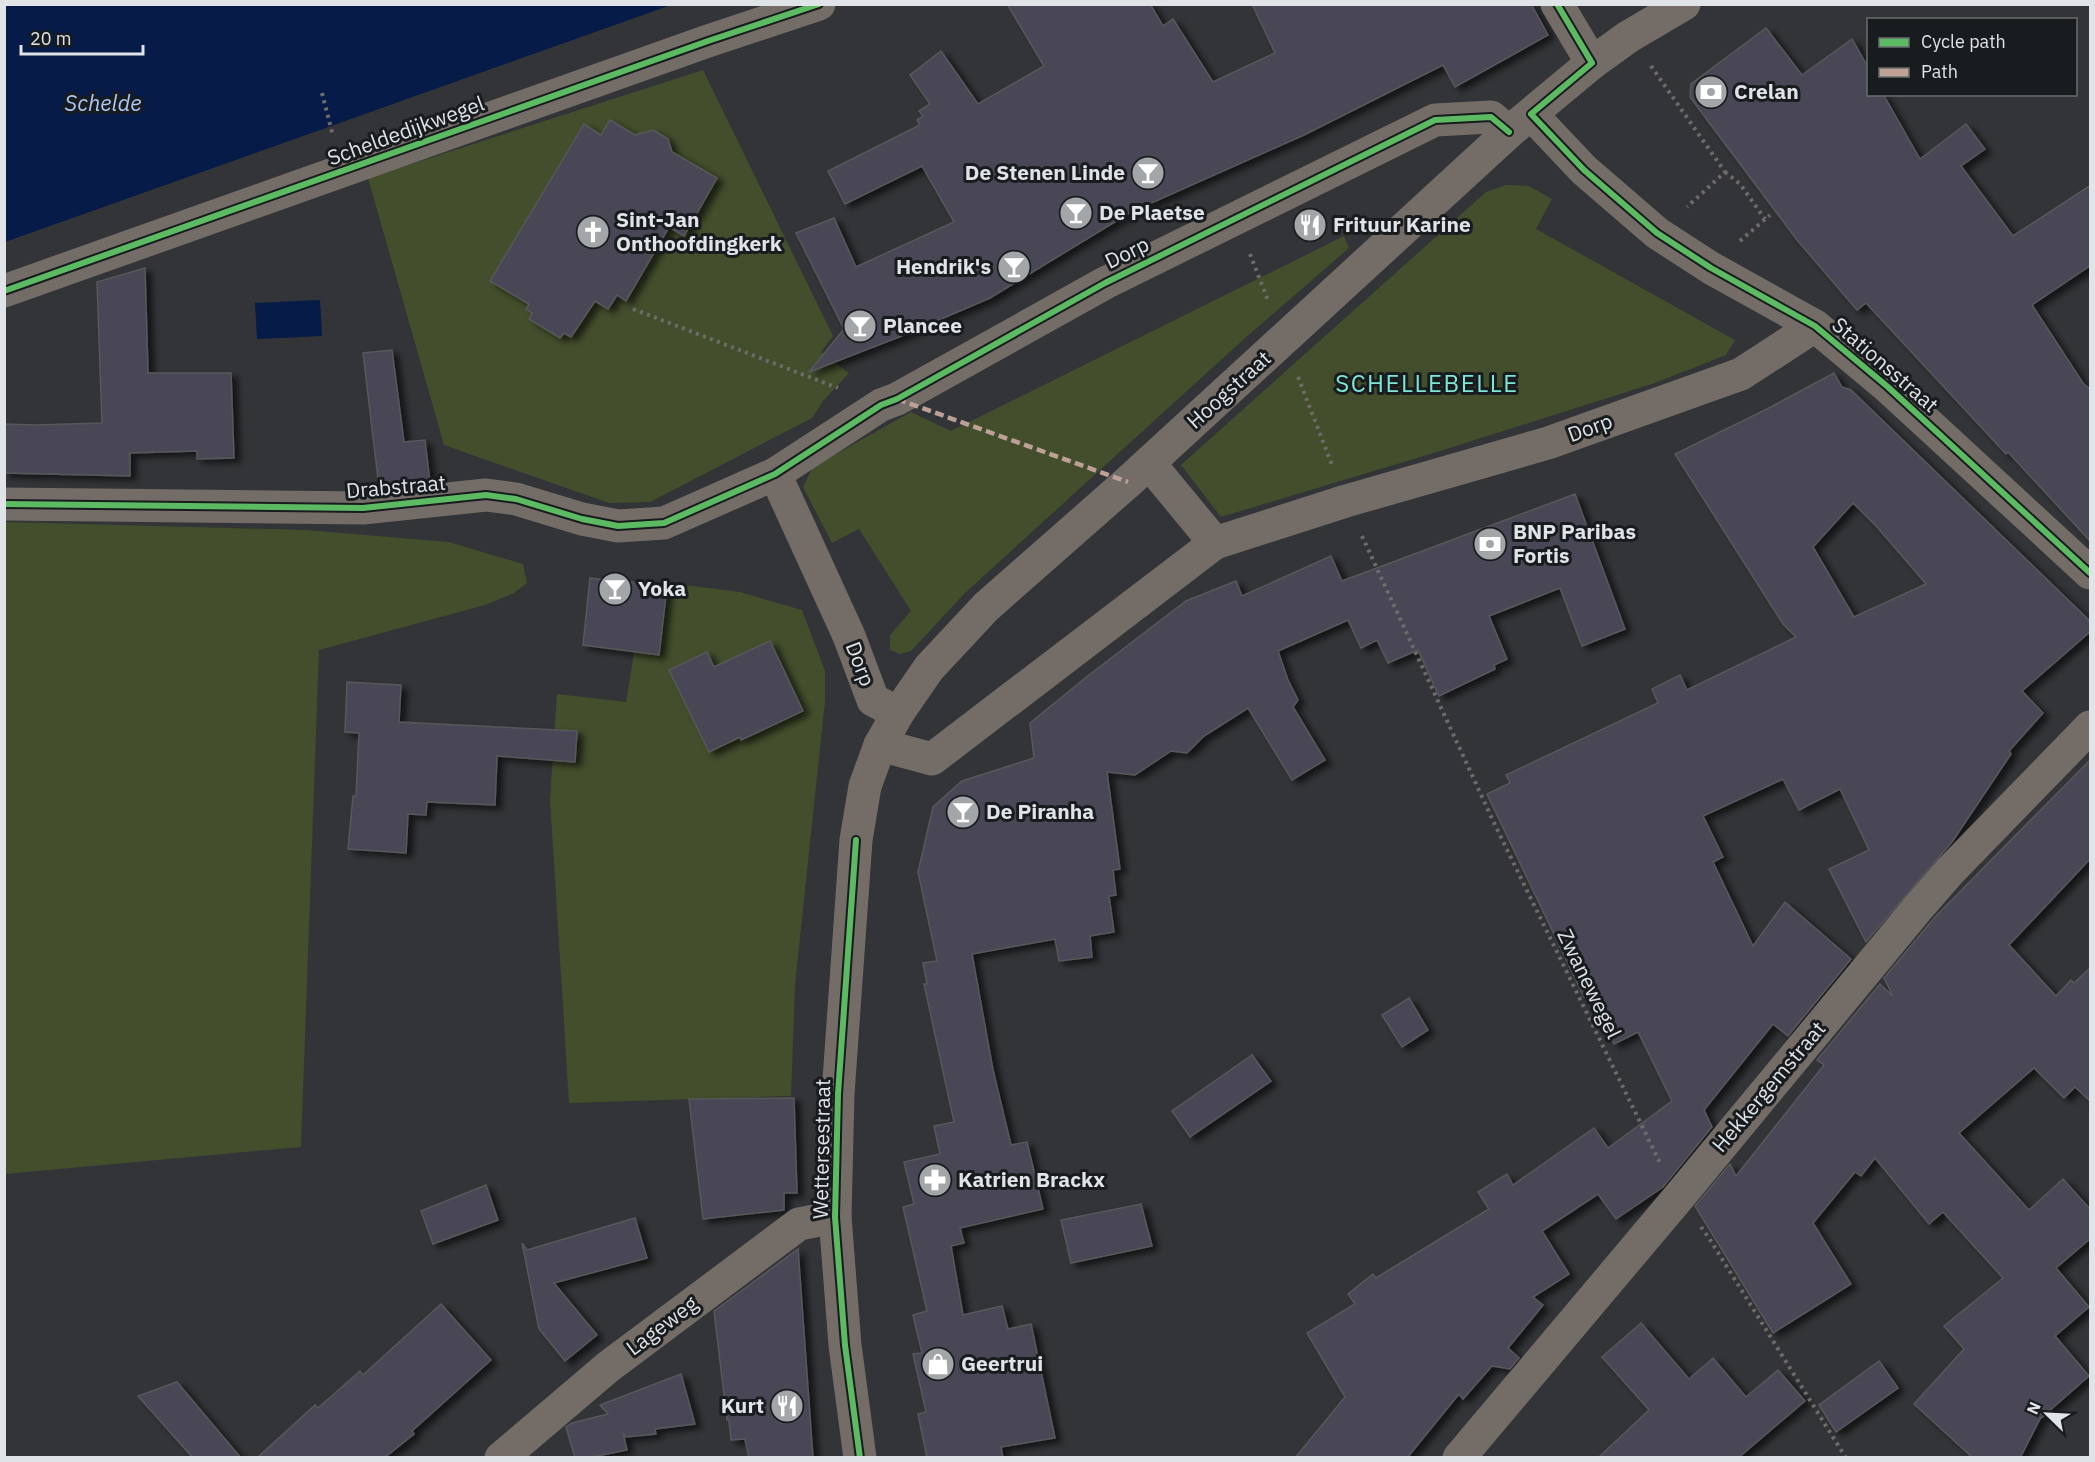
<svg xmlns="http://www.w3.org/2000/svg" width="2095" height="1462" font-family="'IBM Plex Sans',sans-serif">
<style>
.green{fill:#434e2c;fill-rule:evenodd}
.water{fill:#061b47}
.building{fill:#494754;stroke:#57585b;stroke-width:1.5;fill-rule:evenodd;filter:url(#shadow)}
.lines{fill:none;stroke-linecap:round;stroke-linejoin:round}
.path{stroke:#6e6b69;stroke-width:4;stroke-dasharray:3 4.5;stroke-linecap:butt}
.minor{stroke:#736c67;stroke-width:33}
.major{stroke:#736c67;stroke-width:33}
.quiet{stroke:#bda197;stroke-width:4.5;stroke-dasharray:9 4.5;stroke-linecap:butt}
.cycleway-casing{stroke:#191c1e;stroke-width:10}
.cycleway{stroke:#5cba63;stroke-width:6}
.labels{text-anchor:middle;stroke-width:6;stroke-linejoin:round;paint-order:stroke}
.poi-label{font-size:21px;font-weight:bold;fill:#e0e3e7;stroke:#191c1e;text-anchor:start}
.street-label{font-size:21px;fill:#e0e3e7;stroke:#191c1e}
.water-label{font-size:22px;font-style:italic;fill:#abc7f8;stroke:#191c1e}
.quarter-label{font-size:24px;letter-spacing:1.5px;fill:#7ee6d5;stroke:#191c1e}
</style>
<defs>
<filter id="shadow"><feDropShadow dx="6" dy="4" stdDeviation="3" flood-color="#0009"/></filter>
</defs>
<rect width="100%" height="100%" fill="#323437"/>
<g class="green">
<path d="M703,70L833,336L821,352L849,373L823,401L812,418L650,502L609,503L444,445L368,178ZM610,120L635,135L653,130L668,139L672,152L716,178L683,235L669,227L626,301L616,296L608,309L595,301L571,336L564,333L560,338L555,335L558,329L529,319L532,313L526,309L529,304L490,281L583,124L601,135Z"/>
<path d="M1506,185L1529,186L1552,199L1536,229L1735,340L1726,355L1655,383L1437,452L1221,517L1181,465L1486,192Z"/>
<path d="M1344,236L1349,248L1244,339L1089,480L965,593L911,651L900,654L890,650V635L911,611L859,529L832,543L803,487L813,467L911,412L951,431Z"/>
<path d="M5,522L306,530L449,542L523,564L527,583L514,593L485,605L319,650L301,1147L5,1174Z"/>
<path d="M670,583L740,592L802,610L825,671V701L795,985L791,1096L569,1103L550,800L557,694L626,702L645,584Z"/>
</g>
<g class="water">
<path d="M5,4H671V5L5,242Z"/>
<path d="M320,300L322,336L257,339L255,303Z"/>
</g>
<g class="building">
<path d="M1007,4H1150L1163,26L1173,19L1213,82L1275,53L1252,4H1531L1548,35L1455,87L1443,65L1304,135L1131,212L990,298L899,337L809,372L844,329L796,233L834,218L856,267L954,222L922,166L845,204L828,171L920,125L917,120L923,116L919,111L930,104L910,75L941,51L978,104L1044,66Z"/>
<path d="M1766,28L1802,75L1852,39L1869,69V94H1883L1920,159L1966,124L1985,149L1961,166L2013,236L2091,185V265L2032,305L2083,383L2091,390V542L2008,452L2006,454L1866,303L1857,310L1797,240L1690,97L1691,84Z"/>
<path d="M610,120L635,135L653,130L668,139L672,152L717,178L684,236L669,227L626,301L617,295L608,309L595,301L571,337L564,333L560,338L529,319L532,313L526,309L529,304L490,281L584,124L601,135Z"/>
<path d="M145,268L148,373H231L234,458L197,459V451L130,453V476L4,473V424L35,425L102,423L97,282Z"/>
<path d="M392,350L404,442L425,440L430,482L379,487L363,353Z"/>
<path d="M1834,373L1842,387L1851,390L2091,622V631L2022,691L2043,713L2009,751L2011,754L1952,842L1866,942L1829,869L1869,850L1840,789L1799,810L1783,779L1703,816L1723,857L1713,862L1753,946L1785,902L1851,959L1788,1036L1773,1024L1704,1110L1712,1127L1663,1187L1616,1219L1598,1194L1542,1231L1569,1274L1533,1297L1543,1305L1508,1348L1519,1358L1510,1369L1492,1366L1463,1399L1459,1394L1407,1458H1295L1345,1397L1307,1333L1355,1304L1348,1294L1373,1274L1376,1278L1489,1209L1478,1192L1507,1174L1513,1185L1594,1128L1608,1148L1672,1101L1638,1032L1614,1044L1590,994L1584,997L1487,794L1510,783L1506,775L1658,703L1652,689L1680,675L1687,690L1796,637L1783,624L1675,454L1765,410ZM1853,503L1877,527L1926,584L1854,617L1813,547Z"/>
<path d="M1575,494L1625,629L1582,646L1560,588L1489,616L1507,659L1494,665L1495,669L1439,696L1418,650L1388,663L1377,640L1361,648L1348,620L1278,651L1288,680L1298,700L1293,707L1325,760L1292,780L1248,708L1204,736L1187,753L1171,751L1135,775L1107,772L1120,869L1113,870L1116,895L1109,896L1114,932L1090,936L1092,957L1059,961L1055,939L972,954L993,1070L1011,1145L1027,1142L1043,1209L960,1228L964,1243L951,1246L963,1315L1002,1306L1008,1329L1031,1324L1055,1438L1001,1447L1003,1458H927L918,1414L926,1412L913,1354L922,1353L913,1315L927,1311L903,1207L914,1204L904,1162L940,1154L934,1126L954,1122L924,984H927L923,963L937,961L918,872L933,807L962,781L1034,758L1030,723L1089,675L1186,601L1236,581L1242,596L1331,556L1342,581Z"/>
<path d="M590,578L667,586L659,655L583,645Z"/>
<path d="M770,641L803,711L741,740L740,737L709,752L669,670L707,652L714,667Z"/>
<path d="M347,682L401,685L399,722L577,731L575,762L497,756L495,805L427,802L426,815L408,814L406,853L348,849L353,796H356L359,733L345,732Z"/>
<path d="M2091,759V858L2009,945L2056,996L2071,980L2074,983L2091,967V1102L2075,1087L2064,1098L2034,1068L1959,1133L2029,1210L2063,1179L2091,1210V1238L2056,1268L2089,1307L2055,1336L2089,1376L2040,1419L2020,1458H1973L1914,1404L1964,1349L1944,1326L2003,1278L1943,1212L1929,1224L1875,1158L1861,1176L1855,1172L1813,1223L1851,1284L1773,1333L1695,1206L1730,1164L1736,1176L1824,1065L1817,1060L1880,984L1893,996L1884,978L1936,916Z"/>
<path d="M1409,998L1428,1030L1402,1047L1382,1015Z"/>
<path d="M1252,1055L1271,1081L1190,1137L1172,1111Z"/>
<path d="M794,1098L797,1193H784V1210L703,1219L689,1099Z"/>
<path d="M486,1185L498,1220L433,1244L421,1211Z"/>
<path d="M1141,1204L1152,1246L1071,1263L1061,1220Z"/>
<path d="M635,1218L647,1258L554,1283L597,1335L565,1361L539,1329L522,1243L527,1250Z"/>
<path d="M798,1249L813,1458H749L745,1439L731,1440L729,1420H727L714,1311Z"/>
<path d="M441,1304L491,1360L412,1431L414,1434L384,1458H257L315,1405L318,1408L360,1371L363,1375Z"/>
<path d="M1641,1323L1689,1379L1713,1358L1746,1397L1778,1370L1805,1401L1738,1458H1598L1649,1410L1602,1357Z"/>
<path d="M1879,1361L1898,1388L1836,1432L1819,1405Z"/>
<path d="M681,1374L695,1424L655,1429L656,1434L626,1437L623,1433L627,1450L587,1458H575L566,1427L572,1423L608,1414L600,1405Z"/>
<path d="M177,1382L241,1458H193L138,1396Z"/>
</g>
<g class="lines">
<g class="path">
<path d="M1651,66L1725,172L1687,207"/>
<path d="M322,93L333,136"/>
<path d="M1725,172L1740,184L1765,219"/>
<path d="M1740,241L1770,215"/>
<path d="M1250,254L1269,303"/>
<path d="M633,309L838,388"/>
<path d="M1298,377L1332,465"/>
<path d="M1362,536L1495,825L1660,1163"/>
<path d="M1701,1227L1709,1238L1846,1458"/>
</g>
<g class="minor">
<path d="M1557,4L1592,63"/>
<path d="M1531,114L1584,170L1657,233L1711,268L1815,326L1888,387L2090,573"/>
<path d="M4,291L708,41L819,4"/>
<path d="M1149,463L1215,543"/>
<path d="M775,474L849,636L873,700L898,713"/>
<path d="M4,504L363,508L486,495L516,499L582,519L618,526L664,523L775,474L881,405L897,399L1105,283L1435,120L1491,117L1509,132"/>
<path d="M880,745L932,759L1215,543L1346,501L1548,443L1741,374L1815,326"/>
<path d="M501,1458L608,1367L799,1224L835,1217"/>
<path d="M1459,1458L1678,1198L1917,909L1950,871L2090,727"/>
</g>
<path class="major" d="M860,1458L845,1345L835,1217L838,1094L856,840L865,786L880,745L898,713L929,668L986,607L1128,482L1509,132L1592,63L1628,37L1684,4"/>
<path class="quiet" d="M897,399L1128,482"/>
<defs>
<g id="cycleway">
<path d="M1557,4L1592,63L1531,114L1584,170L1657,233L1711,268L1815,326L1888,387L2090,573"/>
<path d="M4,291L708,41L819,4"/>
<path d="M4,504L363,508L486,495L516,499L582,519L618,526L664,523L775,474L881,405L897,399L1105,283L1435,120L1491,117L1509,132"/>
<path d="M856,840L838,1094L835,1217L845,1345L860,1458"/>
</g>
</defs>
<use href="#cycleway" class="cycleway-casing"/>
<use href="#cycleway" class="cycleway"/>
</g>
<defs>
<symbol id="bank-disc" viewBox="-11 -11 22 22"><circle r="9.5" fill="#a3a6a9" stroke="#191c1e"/><path d="M-6-4H6V4H-6ZM0-2.3a2.3 2.3 0 1 0 0 4.6a2.3 2.3 0 1 0 0-4.6Z" fill="#fff"/></symbol>
<symbol id="bar-disc" viewBox="-11 -11 22 22"><circle r="9.5" fill="#a3a6a9" stroke="#191c1e"/><path d="M-6-5H6L.8 .8V4.5H3.5V6h-7V4.5H-.8V.8Z" fill="#fff"/></symbol>
<symbol id="restaurant-disc" viewBox="-11 -11 22 22"><circle r="9.5" fill="#a3a6a9" stroke="#191c1e"/><path d="M-5-6h1v4h1v-4h1v4h1v-4h1v5L-1.5 .5V6h-2V.5L-5-1ZM5-6V6H3V1.5H1.5Q1.5-4 5-6Z" fill="#fff"/></symbol>
<symbol id="church-disc" viewBox="-11 -11 22 22"><circle r="9.5" fill="#a3a6a9" stroke="#191c1e"/><path d="M-1.2-6h2.4v3.5h3.3v2.4h-3.3V6h-2.4V-.1h-3.3v-2.4h3.3Z" fill="#fff"/></symbol>
<symbol id="pharmacy-disc" viewBox="-11 -11 22 22"><circle r="9.5" fill="#a3a6a9" stroke="#191c1e"/><path d="M-2-6h4v4h4v4h-4v4h-4v-4h-4v-4h4Z" fill="#fff"/></symbol>
<symbol id="shop-disc" viewBox="-11 -11 22 22"><circle r="9.5" fill="#a3a6a9" stroke="#191c1e"/><path d="M-5-2.5h2.3a2.7 3.5 0 0 1 5.4 0H5L5.5 6h-11ZM-1.5-2.5h3a1.5 2.3 0 0 0-3 0Z" fill="#fff"/></symbol>
</defs>
<g fill-rule="evenodd">
<use href="#bank-disc" x="1692" y="73" width="38" height="38"/>
<use href="#bar-disc" x="1129" y="154" width="38" height="38"/>
<use href="#bar-disc" x="1057" y="194" width="38" height="38"/>
<use href="#restaurant-disc" x="1291" y="206" width="38" height="38"/>
<use href="#church-disc" x="574" y="213" width="38" height="38"/>
<use href="#bar-disc" x="995" y="248" width="38" height="38"/>
<use href="#bar-disc" x="841" y="307" width="38" height="38"/>
<use href="#bank-disc" x="1471" y="525" width="38" height="38"/>
<use href="#bar-disc" x="596" y="570" width="38" height="38"/>
<use href="#bar-disc" x="944" y="793" width="38" height="38"/>
<use href="#pharmacy-disc" x="916" y="1161" width="38" height="38"/>
<use href="#shop-disc" x="919" y="1345" width="38" height="38"/>
<use href="#restaurant-disc" x="768" y="1387" width="38" height="38"/>
</g>
<g class="labels">
<g class="poi-label">
<text x="1734" y="99">Crelan</text>
<text x="1125" y="180" text-anchor="end">De Stenen Linde</text>
<text x="1099" y="220">De Plaetse</text>
<text x="616" y="227">Sint-Jan<tspan x="616" dy="24">Onthoofdingkerk</tspan></text>
<text x="1333" y="232">Frituur Karine</text>
<text x="991" y="274" text-anchor="end">Hendrik's</text>
<text x="883" y="333">Plancee</text>
<text x="1513" y="539">BNP Paribas<tspan x="1513" dy="24">Fortis</tspan></text>
<text x="638" y="596">Yoka</text>
<text x="986" y="819">De Piranha</text>
<text x="958" y="1187">Katrien Brackx</text>
<text x="961" y="1371">Geertrui</text>
<text x="764" y="1413" text-anchor="end">Kurt</text>
</g>
<g class="street-label">
<text transform="translate(406 131) rotate(-20)" y="7">Scheldedijkwegel</text>
<text transform="translate(1127 253) rotate(-26)" y="7">Dorp</text>
<text transform="translate(1885 365) rotate(41)" y="7">Stationsstraat</text>
<text transform="translate(1229 390) rotate(-42)" y="7">Hoogstraat</text>
<text transform="translate(1590 428) rotate(-20)" y="7">Dorp</text>
<text transform="translate(396 487) rotate(-5)" y="7">Drabstraat</text>
<text transform="translate(860 664) rotate(69)" y="7">Dorp</text>
<text transform="translate(1589 984) rotate(64)" y="7">Zwanewegel</text>
<text transform="translate(1769 1087) rotate(-50)" y="7">Hekkergemstraat</text>
<text transform="translate(822 1149) rotate(-89)" y="7">Wettersestraat</text>
<text transform="translate(662 1326) rotate(-37)" y="7">Lageweg</text>
</g>
<g class="water-label">
<text x="103" y="111">Schelde</text>
</g>
<g class="quarter-label">
<text x="1427" y="392">SCHELLEBELLE</text>
</g>
</g>
<rect width="2095" height="1462" fill="none" stroke="#e0e3e7" stroke-width="12"/>
<rect x="1867" y="18" width="210" height="78" fill="#191c1e" stroke="#696c6e" stroke-width="1.5"/>
<rect x="1879" y="38" width="30" height="9" fill="#5cba63" stroke="#696c6e" stroke-width="1.5"/>
<text x="1921" y="48" font-size="18" fill="#e0e3e7">Cycle path</text>
<rect x="1879" y="68" width="30" height="9" fill="#bda197" stroke="#696c6e" stroke-width="1.5"/>
<text x="1921" y="78" font-size="18" fill="#e0e3e7">Path</text>
<g transform="translate(2047 1414) rotate(294)" stroke="#191c1e" stroke-width="4.5" paint-order="stroke">
<path d="M0-4.5L10 22L0 15L-10 22Z" fill="#e0e3e7"/>
<text y="-9" font-size="16" font-weight="bold" text-anchor="middle" fill="#e0e3e7">N</text>
</g>
<path d="M21 45v9h122v-9" fill="none" stroke="#e0e3e7" stroke-width="3"/>
<text x="30" y="45" font-size="18" fill="#e0e3e7" stroke="#191c1e" stroke-width="4.5" paint-order="stroke">20 m</text>
</svg>
